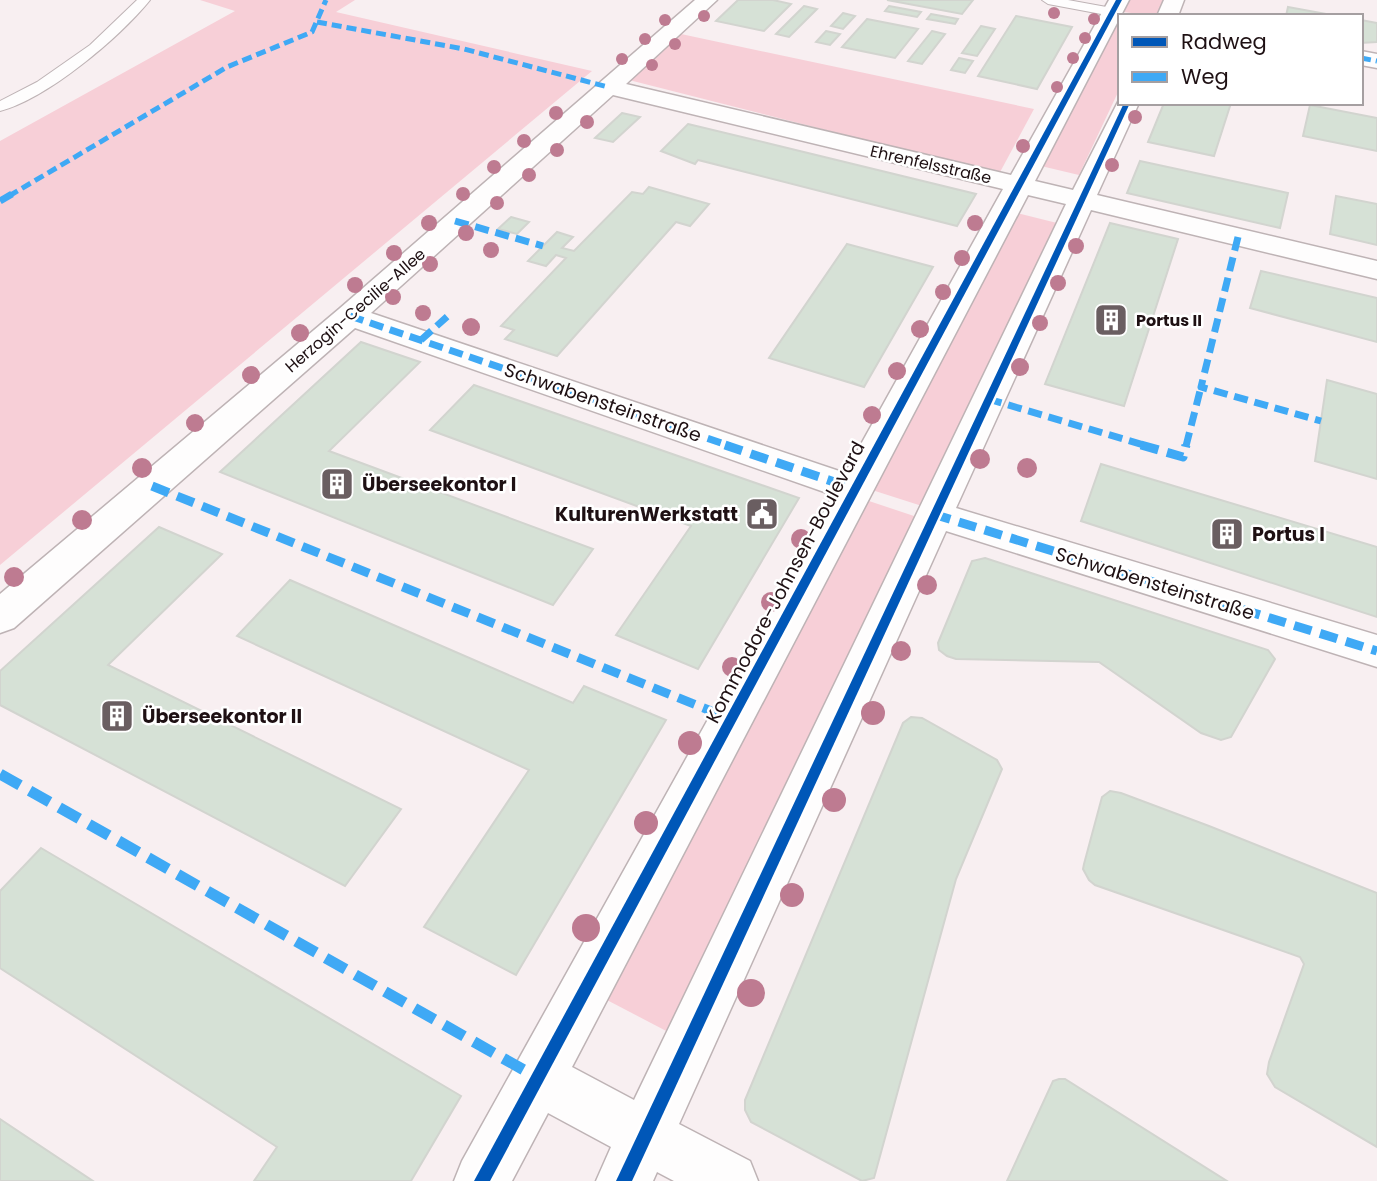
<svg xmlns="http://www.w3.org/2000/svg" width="1377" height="1181" font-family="Poppins,sans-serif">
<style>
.green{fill:#f7cfd7}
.building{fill:#d6e1d6;stroke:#d2d4cf;stroke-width:2}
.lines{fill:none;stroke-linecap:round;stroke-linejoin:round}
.lane-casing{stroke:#beb3b5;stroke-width:2}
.street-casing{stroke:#beb3b5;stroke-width:3}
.lane{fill:#fefdfd;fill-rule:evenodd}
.street{fill:#fefdfd;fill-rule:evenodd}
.quiet-far3{stroke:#3fa9f5;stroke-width:5;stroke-dasharray:10 5;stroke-linecap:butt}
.quiet-far2{stroke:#3fa9f5;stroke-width:7;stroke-dasharray:14 7;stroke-linecap:butt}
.quiet-far1{stroke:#3fa9f5;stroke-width:9;stroke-dasharray:18 9;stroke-linecap:butt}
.quiet{stroke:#3fa9f5;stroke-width:11;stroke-dasharray:23 11;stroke-linecap:butt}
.cycleway-casing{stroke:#fff;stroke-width:5}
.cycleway{fill:#0057b8;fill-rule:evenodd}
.tree{fill:#be7b91}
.labels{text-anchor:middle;stroke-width:5;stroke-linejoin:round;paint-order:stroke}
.far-street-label{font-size:16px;fill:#1e1013;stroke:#fff}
.far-poi-label{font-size:16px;font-weight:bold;fill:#1e1013;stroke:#fff;text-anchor:start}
.street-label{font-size:19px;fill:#1e1013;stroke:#fff}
.poi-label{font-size:19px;font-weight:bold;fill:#1e1013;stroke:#fff;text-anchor:start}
</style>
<rect width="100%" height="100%" fill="#f8eff1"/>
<g class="green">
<path d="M200,0H355L336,12L592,71L0,565V141L235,11Z"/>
<path d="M1129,0H1163L1156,16L1123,12Z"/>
<path d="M1120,17V88L1079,175L1041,166Z"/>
<path d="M681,34L1034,109L999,174L629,80Z"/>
<path d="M1017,213L1057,223L922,506L872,490Z"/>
<path d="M866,500L917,517L672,1034L605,999Z"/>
</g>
<g class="building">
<path d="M738,0H773L791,4L764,31L716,21Z"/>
<path d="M887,0H973L962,14Z"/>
<path d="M804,6L817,9L789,37L776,34Z"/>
<path d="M889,6L921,12L917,17L885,11Z"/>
<path d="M1288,7L1337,16H1286Z"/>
<path d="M843,13L855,16L843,29L831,26Z"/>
<path d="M931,14L958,19L955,24L927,19Z"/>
<path d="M1016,16L1072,27L1037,89L978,76Z"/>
<path d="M867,19L918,29L895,58L842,47Z"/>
<path d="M1361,20L1377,23V42L1361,43Z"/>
<path d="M981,26L995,29L977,56L962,53Z"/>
<path d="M826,31L840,34L830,45L816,42Z"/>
<path d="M932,31L945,34L922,64L908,61Z"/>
<path d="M959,58L973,61L965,73L951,70Z"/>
<path d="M1164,103H1231L1214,156L1148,142Z"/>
<path d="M1310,105L1377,118V151L1303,136Z"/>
<path d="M622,113L640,117L613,142L595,138Z"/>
<path d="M688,124L771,144L976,194L957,226L698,160L695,164L661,151Z"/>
<path d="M1140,161L1288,193L1280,228L1127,193Z"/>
<path d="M649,187L709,204L690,226L676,222L557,356L505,339L514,330L501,326L566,258L556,255L546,266L528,261L557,232L573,237L562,248L574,251L632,192L643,194Z"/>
<path d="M1336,196L1377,204V245L1330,234Z"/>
<path d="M511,217L529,222L517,234L498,229Z"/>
<path d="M1110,223L1178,239L1124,406L1045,384Z"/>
<path d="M847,244L933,267L864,387L769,358Z"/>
<path d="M1261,271L1377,298V342L1250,308Z"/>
<path d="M361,342L420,362L329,451L593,549L553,605L220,472Z"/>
<path d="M1327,380L1377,394V479L1315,461Z"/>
<path d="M474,385L799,498L698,669L616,635L691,526L430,430Z"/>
<path d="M1101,464L1377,547V617L1081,521Z"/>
<path d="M159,527L222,554L108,665L401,809L345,886L0,705V671Z"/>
<path d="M985,558L1268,650L1275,659L1231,737L1221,740L1201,733L1099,662L956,659L947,656L939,650L938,643L972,561Z"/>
<path d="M290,580L573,703L584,686L666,720L516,975L424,927L529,770L237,636Z"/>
<path d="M911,717L922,718L997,760L1002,769L956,879L874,1178L862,1181L751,1122L745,1110V1100L903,723Z"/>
<path d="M1110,791L1121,793L1209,826L1377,893V1147L1275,1087L1267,1074L1269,1062L1304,964L1300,957L1095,885L1089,880L1083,869L1084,864L1102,797Z"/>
<path d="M41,848L461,1096L411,1181H254L277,1147L0,968V891Z"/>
<path d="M1059,1079H1065L1227,1181H1007L1053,1081Z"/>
<path d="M0,1119L93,1181H0Z"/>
</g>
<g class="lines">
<defs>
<g id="lane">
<path d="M137,0H150C119,38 47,99 0,111V101L37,82L90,45Z"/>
<path d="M1042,0H1068L1112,8L1118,12L1112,16L1048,4Z"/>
</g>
<g id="street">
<path d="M695,0H717L626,84L1011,175L1109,0H1129L1035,181L1073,190L1120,98V103H1139L1097,195L1377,261V279L1091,210L956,508L1377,635V667L946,531L679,1124L750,1161L758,1181H674L657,1172L653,1181H596L611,1147L548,1113L512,1181H454L462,1161L833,495L355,328L14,628L0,633V594L339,309ZM613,95L1003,189L845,473L371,313ZM1028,195L1066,204L634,1100L572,1067Z"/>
<path d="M1164,0H1184L1178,16H1157Z"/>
<path d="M1361,51L1377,54V68L1361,65Z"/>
</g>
</defs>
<use href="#lane" class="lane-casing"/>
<use href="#street" class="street-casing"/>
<use href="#lane" class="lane"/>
<use href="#street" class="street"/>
<g class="quiet-far3">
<path d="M317,22L464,49L608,87"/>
<path d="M1361,58L1377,61"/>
<path d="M9,196L227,67L312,32L326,0"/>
</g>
<g class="quiet-far2">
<path d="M0,201L12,194"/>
<path d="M455,221L543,246"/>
<path d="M1238,237L1201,387L1321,421"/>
<path d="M350,316L730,446"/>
<path d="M421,340L449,315"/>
<path d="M988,399L1147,446"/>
<path d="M1186,446L1201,387"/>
</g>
<g class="quiet-far1">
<path d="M725,445L855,489"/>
<path d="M1141,445L1183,457L1186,445"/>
<path d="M152,486L731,719"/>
<path d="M933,514L1377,651"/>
</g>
<path class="quiet" d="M0,774L538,1078"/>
<defs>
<g id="cycleway">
<path d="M1116,0H1122L490,1181H474Z"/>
<path d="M1124,103H1130L632,1181H616Z"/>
</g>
</defs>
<use href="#cycleway" class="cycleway-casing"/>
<use href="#cycleway" class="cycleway"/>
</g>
<g class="tree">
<circle cx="1054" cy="13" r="6"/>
<circle cx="704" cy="16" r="6"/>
<circle cx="1094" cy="19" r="6"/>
<circle cx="665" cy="20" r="6"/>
<circle cx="1085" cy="38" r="6"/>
<circle cx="645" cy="39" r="6"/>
<circle cx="675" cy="44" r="6"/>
<circle cx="1073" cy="58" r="6"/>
<circle cx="622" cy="59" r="6"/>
<circle cx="652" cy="65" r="6"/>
<circle cx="1057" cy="87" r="6"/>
<circle cx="556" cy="113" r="7"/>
<circle cx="1135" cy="117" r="7"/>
<circle cx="587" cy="122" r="7"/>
<circle cx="524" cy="141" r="7"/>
<circle cx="1023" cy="146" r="7"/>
<circle cx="557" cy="150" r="7"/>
<circle cx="1112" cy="165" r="7"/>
<circle cx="494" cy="167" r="7"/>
<circle cx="529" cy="175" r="7"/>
<circle cx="463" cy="194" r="7"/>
<circle cx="497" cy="203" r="7"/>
<circle cx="429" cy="223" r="8"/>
<circle cx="975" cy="223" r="8"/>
<circle cx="466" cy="233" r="8"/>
<circle cx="1076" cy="246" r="8"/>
<circle cx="491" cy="250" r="8"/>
<circle cx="394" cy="253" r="8"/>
<circle cx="962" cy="258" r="8"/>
<circle cx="430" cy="264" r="8"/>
<circle cx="1058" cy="283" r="8"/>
<circle cx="355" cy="285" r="8"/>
<circle cx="943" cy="292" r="8"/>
<circle cx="393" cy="297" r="8"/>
<circle cx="423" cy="313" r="8"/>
<circle cx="1040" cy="323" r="8"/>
<circle cx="471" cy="327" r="9"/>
<circle cx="920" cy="329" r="9"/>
<circle cx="300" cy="333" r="9"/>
<circle cx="1020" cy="367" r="9"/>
<circle cx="897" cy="371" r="9"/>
<circle cx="251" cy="375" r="9"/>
<circle cx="872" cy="415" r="9"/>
<circle cx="195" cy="423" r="9"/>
<circle cx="980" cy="459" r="10"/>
<circle cx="142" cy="468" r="10"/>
<circle cx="1027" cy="468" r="10"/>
<circle cx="82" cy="520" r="10"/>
<circle cx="801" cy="539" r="10"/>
<circle cx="14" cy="577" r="10"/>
<circle cx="927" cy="585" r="10"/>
<circle cx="771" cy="602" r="10"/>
<circle cx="901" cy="651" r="10"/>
<circle cx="732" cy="667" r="10"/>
<circle cx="873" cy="713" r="12"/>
<circle cx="690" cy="743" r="12"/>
<circle cx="834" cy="800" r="12"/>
<circle cx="646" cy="823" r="12"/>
<circle cx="792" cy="895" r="12"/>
<circle cx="586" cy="928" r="14"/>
<circle cx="751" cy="993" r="14"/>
</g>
<defs>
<symbol id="building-square" viewBox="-11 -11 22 22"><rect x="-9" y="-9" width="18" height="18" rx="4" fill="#6a5e61" stroke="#fff"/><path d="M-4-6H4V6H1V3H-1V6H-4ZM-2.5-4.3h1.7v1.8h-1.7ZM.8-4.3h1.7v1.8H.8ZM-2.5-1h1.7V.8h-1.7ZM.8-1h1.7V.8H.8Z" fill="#fff"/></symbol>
<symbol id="civic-square" viewBox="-11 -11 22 22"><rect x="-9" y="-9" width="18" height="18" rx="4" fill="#6a5e61" stroke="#fff"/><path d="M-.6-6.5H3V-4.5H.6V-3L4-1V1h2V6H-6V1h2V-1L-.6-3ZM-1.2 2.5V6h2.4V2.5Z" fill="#fff"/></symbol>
</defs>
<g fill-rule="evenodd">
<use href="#building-square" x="1092" y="301" width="38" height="38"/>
<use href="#building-square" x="318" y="465" width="38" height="38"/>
<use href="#civic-square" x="743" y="495" width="38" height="38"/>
<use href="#building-square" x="1208" y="515" width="38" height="38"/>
<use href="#building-square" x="98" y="697" width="38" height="38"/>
</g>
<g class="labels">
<g class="far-street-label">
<text transform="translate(931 164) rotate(13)" y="6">Ehrenfelsstraße</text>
<text transform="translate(355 310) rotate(-41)" y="6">Herzogin-Cecilie-Allee</text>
</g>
<g class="far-poi-label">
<text x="1136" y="326">Portus II</text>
</g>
<g class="street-label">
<text transform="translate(603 402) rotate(19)" y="7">Schwabensteinstraße</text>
<text transform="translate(785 582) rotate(-62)" y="7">Kommodore-Johnsen-Boulevard</text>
<text transform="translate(1155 583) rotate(17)" y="7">Schwabensteinstraße</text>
</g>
<g class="poi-label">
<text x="362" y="491">Überseekontor I</text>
<text x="738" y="521" text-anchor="end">KulturenWerkstatt</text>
<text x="1252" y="541">Portus I</text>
<text x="142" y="723">Überseekontor II</text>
</g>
</g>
<rect x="1118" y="14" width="245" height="91" fill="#ffffff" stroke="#a59fa1" stroke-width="2"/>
<rect x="1132" y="37" width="35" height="10" fill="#0057b8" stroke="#a59fa1" stroke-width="2"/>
<text x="1181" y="49" font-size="21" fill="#1e1013">Radweg</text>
<rect x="1132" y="72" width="35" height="10" fill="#3fa9f5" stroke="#a59fa1" stroke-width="2"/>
<text x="1181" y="84" font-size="21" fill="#1e1013">Weg</text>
</svg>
